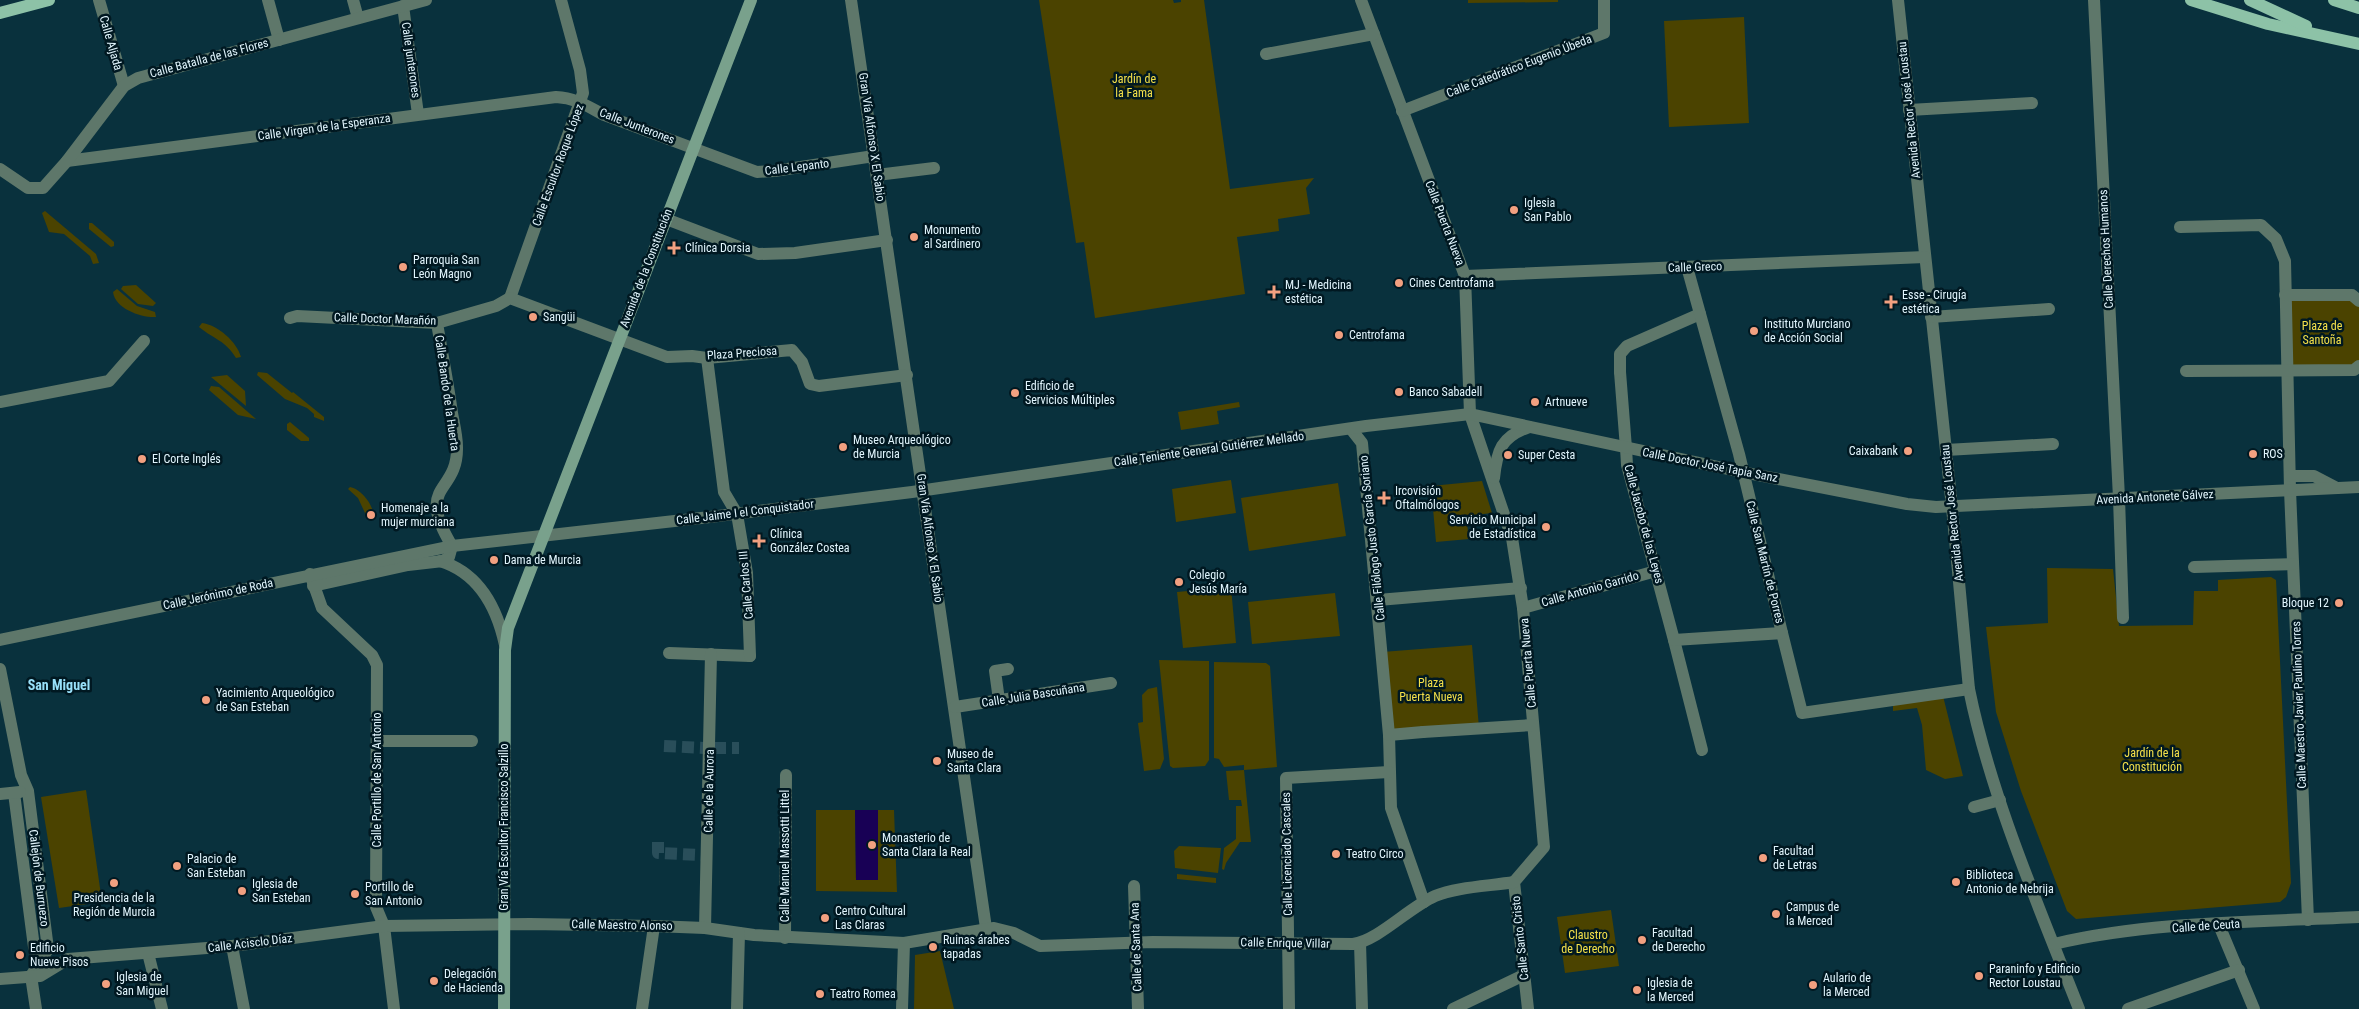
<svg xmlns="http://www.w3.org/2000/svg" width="2359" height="1009" font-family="'Roboto Condensed',sans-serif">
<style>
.green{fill:#4b4300}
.water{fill:#180055}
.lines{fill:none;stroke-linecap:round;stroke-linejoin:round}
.pedestrian-tunnel{stroke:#294e5a;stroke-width:12;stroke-dasharray:12 6;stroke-linecap:butt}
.pedestrian{stroke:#5e776a;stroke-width:12}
.minor{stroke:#5e776a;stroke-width:12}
.secondary{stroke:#79a18c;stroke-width:12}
.primary{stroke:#8dc2a7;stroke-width:12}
.poi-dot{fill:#f2a080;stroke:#001821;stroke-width:2}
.labels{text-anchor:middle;stroke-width:5;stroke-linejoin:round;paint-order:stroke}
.street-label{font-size:12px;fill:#e1f5fd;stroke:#001821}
.park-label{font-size:12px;fill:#f4e14a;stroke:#001821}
.poi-label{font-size:12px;fill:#e1f5fd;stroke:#001821;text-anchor:start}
.neighbourhood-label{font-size:14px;font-weight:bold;fill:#98e0f9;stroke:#001821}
</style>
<rect width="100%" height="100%" fill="#09313d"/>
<g class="green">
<path d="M1039,0H1173L1174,3L1181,2V0H1204L1230,189L1314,178L1306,188L1310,214L1278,219L1279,231L1237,237L1245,294L1095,318L1084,242L1076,243Z"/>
<path d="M1468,0H1558V2L1468,3Z"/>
<path d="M1744,17L1749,123L1669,127L1664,21Z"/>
<path d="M45,211L96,254L99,263L93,264L90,256L64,234L49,232L42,213Z"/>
<path d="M89,223H92L114,242V246L111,247L89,229Z"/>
<path d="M136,285L156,303L153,306L138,304L121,289L123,286Z"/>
<path d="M117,289L137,306L155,312L156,317C142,318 115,309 113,292Z"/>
<path d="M2285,295L2359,301V366L2287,370Z"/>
<path d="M202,323C218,325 237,342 241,357L236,358C225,340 215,340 199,327Z"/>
<path d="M258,372L267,373L292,393L293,392L324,417V421L314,417V414L307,408L285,399L257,375Z"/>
<path d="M227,375L245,391L246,406L211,377Z"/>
<path d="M211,386L219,387L256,419L238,415L209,390Z"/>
<path d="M1239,402L1240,407L1217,411L1219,424L1181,430L1178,412Z"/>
<path d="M290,422L309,438V441H301L287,430V424Z"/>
<path d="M1231,480L1236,513L1176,522L1172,489Z"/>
<path d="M1482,481L1492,513L1466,516L1469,539L1436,542L1431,486Z"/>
<path d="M1338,483L1346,536L1249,551L1241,498Z"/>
<path d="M350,487C361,489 375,506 373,517L365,513L358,498L348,489Z"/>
<path d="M2047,568L2113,569L2119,626L2193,625L2194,591H2218V580L2271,577L2276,580L2291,883L2286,897L2280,902L2076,919L2067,911L2021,791L1996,712L1986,627L2048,623Z"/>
<path d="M1231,587L1236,643L1183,648L1177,592Z"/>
<path d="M1335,593L1340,636L1252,644L1248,602Z"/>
<path d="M1472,645L1479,728L1389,735L1382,652Z"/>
<path d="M1159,660L1209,661V760L1205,766L1173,768L1170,766Z"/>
<path d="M1214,662L1266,663L1270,666L1277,767L1244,770L1251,842H1240L1226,863L1224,870L1222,869L1224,848L1236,839V806H1242L1241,800H1229L1226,771L1244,770V765L1224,767L1219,759L1214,758Z"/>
<path d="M1157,687L1164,759L1160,769L1144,771L1138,723L1143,722L1142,695L1148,689Z"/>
<path d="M1942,692L1963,776L1945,779L1926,770L1922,725L1917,708L1893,711V700Z"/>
<path d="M86,790L102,902L59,908L41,797Z"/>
<path d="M816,810H855L856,880H878V810H894L897,892L816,891Z"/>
<path d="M1179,846L1221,848L1218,873L1175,868L1174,851Z"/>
<path d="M1177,874L1216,878V883L1177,879Z"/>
<path d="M1611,910L1619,966L1565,973L1557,917Z"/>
<path d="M940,951L954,1009H914L915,955Z"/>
</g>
<path class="water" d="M855,810H878V880H856Z"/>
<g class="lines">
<g class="pedestrian-tunnel">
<path d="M664,746L705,748"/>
<path d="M714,748H739"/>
<path d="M658,842V853L702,855"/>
</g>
<g class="pedestrian">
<path d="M268,0L279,40"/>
<path d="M2094,0L2119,498L2123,618"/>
<path d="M403,6L418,114"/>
<path d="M666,219L758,254L795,253L887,240"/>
<path d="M1620,372L1626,448"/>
<path d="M0,402L109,381L144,341"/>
<path d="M1351,429L1362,443L1389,735L1391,808L1424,902"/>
<path d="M1378,600L1521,588"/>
<path d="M1782,633L1802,713L1969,689"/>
<path d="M1674,640L1702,750"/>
<path d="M669,653L750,656"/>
<path d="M1389,735L1423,732"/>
<path d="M377,741H472"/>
<path d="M1974,807L2000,800"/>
<path d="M1134,886L1138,1009"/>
<path d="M705,928L711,654"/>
<path d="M785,938L786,775"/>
<path d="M1360,943L1362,1009"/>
<path d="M148,953L162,1009"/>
<path d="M1289,1009L1286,778L1389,772"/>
</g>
<g class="minor">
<path d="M99,0L124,86"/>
<path d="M353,0L358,18"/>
<path d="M851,0L986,928"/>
<path d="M1361,0L1465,276L1470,414L1512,538L1523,608L1544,847L1514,882L1528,1009"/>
<path d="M1898,0L1952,507L1969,689C1991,797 2039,907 2079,1009"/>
<path d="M1266,54L1374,34"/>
<path d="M1909,110L2032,103"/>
<path d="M1402,111L1604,33V0"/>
<path d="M67,161L556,97C576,98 587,106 604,115L757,172L774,171L874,156"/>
<path d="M0,169L28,188H43L67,161L124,86L138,78L426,0"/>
<path d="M877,175L934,168"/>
<path d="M2180,227L2261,225L2276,239L2285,261L2290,490L2308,920"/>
<path d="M1465,276L1925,257"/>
<path d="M2285,295H2352L2359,301"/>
<path d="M510,298L583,93L580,70L561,0"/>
<path d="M1931,317L2049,309"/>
<path d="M290,318L297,316L437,323L496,306L510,298L667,357L692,356L707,358L792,350L802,362L810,384L819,386L907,375"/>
<path d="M437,323C442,353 448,383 452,413C454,424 457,436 457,447C458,495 414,483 452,546"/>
<path d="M707,358L724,492L737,514L747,573L750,656"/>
<path d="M2186,371L2354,370L2359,366"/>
<path d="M1620,372V354L1627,346L1700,314"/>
<path d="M1626,448L1627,465L1674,640L1782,633L1739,454L1687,267"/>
<path d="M1946,450L2053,444"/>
<path d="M2290,476H2314L2337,488"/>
<path d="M1494,478C1497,450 1501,437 1529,427"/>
<path d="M440,561C479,573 497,608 505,645"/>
<path d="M2194,567L2293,564"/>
<path d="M310,574L322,608L372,655L377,665L376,907L384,926L394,1009"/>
<path d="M313,586L408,565L443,561L449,557L452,546"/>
<path d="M1523,608L1656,571"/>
<path d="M0,640L452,546L710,517L912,492L1366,426L1470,414L1742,472L1907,504L1936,507L2359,487"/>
<path d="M0,669L21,775L28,791L48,949L31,976"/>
<path d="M999,700L995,671L1008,669"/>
<path d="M955,707L1111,683"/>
<path d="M1423,732L1533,725"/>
<path d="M14,793L34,947L40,962"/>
<path d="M0,794L20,792"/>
<path d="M2219,925L2254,1009"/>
<path d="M2054,944C2151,921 2259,922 2359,917"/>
<path d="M232,946L244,1009"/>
<path d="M31,976L36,1009"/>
<path d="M0,979L40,976L68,959L232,946L384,926L530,924L654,926L705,928L754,935L904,943L994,928L1014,933L1040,946L1153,942L1353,944C1379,940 1408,908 1435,896C1456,887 1490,886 1514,882"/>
<path d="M642,1009L654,926"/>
<path d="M737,1009L739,933"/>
<path d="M902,1009L904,943"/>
<path d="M1453,1009L1524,975"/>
<path d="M2128,1009L2239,970"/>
</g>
<path class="secondary" d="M504,1009L505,650L508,628L751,0"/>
<g class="primary">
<path d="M2191,0L2268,24L2359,44"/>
<path d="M2250,0L2306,26"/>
<path d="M2334,0L2359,8"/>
<path d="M0,13L49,0"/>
</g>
</g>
<g class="poi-dot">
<circle cx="1514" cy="210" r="5"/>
<circle cx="914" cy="237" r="5"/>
<path d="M671.5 240.5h5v5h5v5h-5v5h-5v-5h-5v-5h5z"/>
<circle cx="403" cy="267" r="5"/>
<circle cx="1399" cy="283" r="5"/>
<path d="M1271.5 284.5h5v5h5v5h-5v5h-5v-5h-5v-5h5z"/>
<path d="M1888.5 294.5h5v5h5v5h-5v5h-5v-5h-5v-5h5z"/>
<circle cx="533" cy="317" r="5"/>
<circle cx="1754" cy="331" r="5"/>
<circle cx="1339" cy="335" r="5"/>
<circle cx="1399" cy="392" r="5"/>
<circle cx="1015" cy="393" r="5"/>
<circle cx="1535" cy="402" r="5"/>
<circle cx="843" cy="447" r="5"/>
<circle cx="1908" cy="451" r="5"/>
<circle cx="2253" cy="454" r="5"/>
<circle cx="1508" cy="455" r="5"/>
<circle cx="142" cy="459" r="5"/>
<path d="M1381.5 490.5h5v5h5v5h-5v5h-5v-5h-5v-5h5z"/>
<circle cx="371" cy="515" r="5"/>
<circle cx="1546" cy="527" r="5"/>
<path d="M756.5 533.5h5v5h5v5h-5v5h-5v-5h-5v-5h5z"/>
<circle cx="494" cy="560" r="5"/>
<circle cx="1179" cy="582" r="5"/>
<circle cx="2339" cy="603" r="5"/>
<circle cx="206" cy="700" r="5"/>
<circle cx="937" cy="761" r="5"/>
<circle cx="872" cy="845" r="5"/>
<circle cx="1336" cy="854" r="5"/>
<circle cx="1763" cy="858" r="5"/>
<circle cx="177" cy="866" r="5"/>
<circle cx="1956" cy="882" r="5"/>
<circle cx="114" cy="883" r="5"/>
<circle cx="242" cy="891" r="5"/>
<circle cx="355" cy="894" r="5"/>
<circle cx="1776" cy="914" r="5"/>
<circle cx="825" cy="918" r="5"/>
<circle cx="1642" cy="940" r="5"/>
<circle cx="933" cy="947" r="5"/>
<circle cx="20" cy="955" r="5"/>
<circle cx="1979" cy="976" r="5"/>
<circle cx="434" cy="981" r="5"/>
<circle cx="106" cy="984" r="5"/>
<circle cx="1813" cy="985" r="5"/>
<circle cx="1637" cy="990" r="5"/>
<circle cx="820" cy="994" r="5"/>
</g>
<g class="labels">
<g class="street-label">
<text transform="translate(111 43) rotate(74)" y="4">Calle Aljada</text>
<text transform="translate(209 58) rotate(-15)" y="4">Calle Batalla de las Flores</text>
<text transform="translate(411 60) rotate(82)" y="4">Calle junterones</text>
<text transform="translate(1519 66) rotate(-21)" y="4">Calle Catedrático Eugenio Úbeda</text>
<text transform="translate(1909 110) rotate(-96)" y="4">Avenida Rector José Loustau</text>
<text transform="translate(637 126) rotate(21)" y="4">Calle Junterones</text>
<text transform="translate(324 127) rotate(-8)" y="4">Calle Virgen de la Esperanza</text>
<text transform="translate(872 137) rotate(82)" y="4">Gran Vía Alfonso X El Sabio</text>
<text transform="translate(558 165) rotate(-70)" y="4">Calle Escultor Roque López</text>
<text transform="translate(797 167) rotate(-7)" y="4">Calle Lepanto</text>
<text transform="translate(1445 223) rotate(69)" y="4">Calle Puerta Nueva</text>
<text transform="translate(2106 249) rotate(-93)" y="4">Calle Derechos Humanos</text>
<text transform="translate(1695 267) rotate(-2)" y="4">Calle Greco</text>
<text transform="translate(646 268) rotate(-69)" y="4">Avenida de la Constitución</text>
<text transform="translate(385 319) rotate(2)" y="4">Calle Doctor Marañón</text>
<text transform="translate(742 353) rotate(-4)" y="4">Plaza Preciosa</text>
<text transform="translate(447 393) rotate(82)" y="4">Calle Bando de la Huerta</text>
<text transform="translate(1209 449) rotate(-8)" y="4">Calle Teniente General Gutiérrez Mellado</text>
<text transform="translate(1710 465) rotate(11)" y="4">Calle Doctor José Tapia Sanz</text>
<text transform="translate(2155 497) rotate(-3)" y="4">Avenida Antonete Gálvez</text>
<text transform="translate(745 512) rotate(-7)" y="4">Calle Jaime I el Conquistador</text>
<text transform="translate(1952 513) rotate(-96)" y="4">Avenida Rector José Loustau</text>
<text transform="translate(1644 524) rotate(75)" y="4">Calle Jacobo de las Leyes</text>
<text transform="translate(930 538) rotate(82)" y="4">Gran Vía Alfonso X El Sabio</text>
<text transform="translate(1372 538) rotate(-96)" y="4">Calle Filólogo Justo García Soriano</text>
<text transform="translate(1765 562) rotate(76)" y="4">Calle San Martín de Porres</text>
<text transform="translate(746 585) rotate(-95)" y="4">Calle Carlos III</text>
<text transform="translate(1590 589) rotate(-16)" y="4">Calle Antonio Garrido</text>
<text transform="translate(218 594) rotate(-12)" y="4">Calle Jerónimo de Roda</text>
<text transform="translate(1528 663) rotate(-95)" y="4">Calle Puerta Nueva</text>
<text transform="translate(1033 695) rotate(-9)" y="4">Calle Julia Bascuñana</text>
<text transform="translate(2299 705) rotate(-92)" y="4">Calle Maestro Javier Paulino Torres</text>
<text transform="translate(377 780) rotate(-90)" y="4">Calle Portillo de San Antonio</text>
<text transform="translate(709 791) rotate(-89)" y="4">Calle de la Aurora</text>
<text transform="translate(504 827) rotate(-90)" y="4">Gran Vía Escultor Francisco Salzillo</text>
<text transform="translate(1287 854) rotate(-91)" y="4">Calle Licenciado Cascales</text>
<text transform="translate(785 856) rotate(-90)" y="4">Calle Manuel Massotti Littel</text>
<text transform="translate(39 878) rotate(83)" y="4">Callejón de Burruezo</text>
<text transform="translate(622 925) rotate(1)" y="4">Calle Maestro Alonso</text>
<text transform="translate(2206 926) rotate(-4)" y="4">Calle de Ceuta</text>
<text transform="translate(1520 938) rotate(-96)" y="4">Calle Santo Cristo</text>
<text transform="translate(250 943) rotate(-7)" y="4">Calle Acisclo Díaz</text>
<text transform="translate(1285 943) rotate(1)" y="4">Calle Enrique Villar</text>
<text transform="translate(1136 947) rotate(-92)" y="4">Calle de Santa Ana</text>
</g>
<g class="park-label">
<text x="1134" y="83">Jardín de<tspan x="1134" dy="14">la Fama</tspan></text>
<text x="2322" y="330">Plaza de<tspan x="2322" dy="14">Santoña</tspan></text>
<text x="1431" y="687">Plaza<tspan x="1431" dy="14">Puerta Nueva</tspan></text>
<text x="2152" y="757">Jardín de la<tspan x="2152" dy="14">Constitución</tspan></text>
<text x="1588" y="939">Claustro<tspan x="1588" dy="14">de Derecho</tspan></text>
</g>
<g class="poi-label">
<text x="1524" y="207">Iglesia<tspan x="1524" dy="14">San Pablo</tspan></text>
<text x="924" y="234">Monumento<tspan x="924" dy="14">al Sardinero</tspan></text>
<text x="685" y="252">Clínica Dorsia</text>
<text x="413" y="264">Parroquia San<tspan x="413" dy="14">León Magno</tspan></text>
<text x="1409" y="287">Cines Centrofama</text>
<text x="1285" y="289">MJ - Medicina<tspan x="1285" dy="14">estética</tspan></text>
<text x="1902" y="299">Esse - Cirugía<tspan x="1902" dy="14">estética</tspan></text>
<text x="543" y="321">Sangüi</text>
<text x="1764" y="328">Instituto Murciano<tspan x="1764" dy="14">de Acción Social</tspan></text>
<text x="1349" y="339">Centrofama</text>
<text x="1025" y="390">Edificio de<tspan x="1025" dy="14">Servicios Múltiples</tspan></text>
<text x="1409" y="396">Banco Sabadell</text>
<text x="1545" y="406">Artnueve</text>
<text x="853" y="444">Museo Arqueológico<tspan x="853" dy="14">de Murcia</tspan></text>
<text x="1898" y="455" text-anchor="end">Caixabank</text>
<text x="2263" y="458">ROS</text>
<text x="1518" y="459">Super Cesta</text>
<text x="152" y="463">El Corte Inglés</text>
<text x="1395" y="495">Ircovisión<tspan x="1395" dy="14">Oftalmólogos</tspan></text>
<text x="381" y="512">Homenaje a la<tspan x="381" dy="14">mujer murciana</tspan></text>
<text x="1536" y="524" text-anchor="end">Servicio Municipal<tspan x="1536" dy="14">de Estadística</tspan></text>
<text x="770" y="538">Clínica<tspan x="770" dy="14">González Costea</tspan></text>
<text x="504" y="564">Dama de Murcia</text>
<text x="1189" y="579">Colegio<tspan x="1189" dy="14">Jesús María</tspan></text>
<text x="2329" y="607" text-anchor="end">Bloque 12</text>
<text x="216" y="697">Yacimiento Arqueológico<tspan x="216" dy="14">de San Esteban</tspan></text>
<text x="947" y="758">Museo de<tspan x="947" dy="14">Santa Clara</tspan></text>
<text x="882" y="842">Monasterio de<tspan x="882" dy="14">Santa Clara la Real</tspan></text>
<text x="1773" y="855">Facultad<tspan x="1773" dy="14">de Letras</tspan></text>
<text x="1346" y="858">Teatro Circo</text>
<text x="187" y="863">Palacio de<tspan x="187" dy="14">San Esteban</tspan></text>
<text x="1966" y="879">Biblioteca<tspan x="1966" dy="14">Antonio de Nebrija</tspan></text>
<text x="252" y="888">Iglesia de<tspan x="252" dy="14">San Esteban</tspan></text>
<text x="365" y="891">Portillo de<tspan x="365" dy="14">San Antonio</tspan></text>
<text x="114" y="902" text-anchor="middle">Presidencia de la<tspan x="114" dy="14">Región de Murcia</tspan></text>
<text x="1786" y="911">Campus de<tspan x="1786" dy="14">la Merced</tspan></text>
<text x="835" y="915">Centro Cultural<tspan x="835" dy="14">Las Claras</tspan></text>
<text x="1652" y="937">Facultad<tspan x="1652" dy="14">de Derecho</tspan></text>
<text x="943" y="944">Ruinas árabes<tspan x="943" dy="14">tapadas</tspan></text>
<text x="30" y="952">Edificio<tspan x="30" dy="14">Nueve Pisos</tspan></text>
<text x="1989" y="973">Paraninfo y Edificio<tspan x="1989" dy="14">Rector Loustau</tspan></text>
<text x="444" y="978">Delegación<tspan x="444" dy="14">de Hacienda</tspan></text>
<text x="116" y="981">Iglesia de<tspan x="116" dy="14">San Miguel</tspan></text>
<text x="1823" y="982">Aulario de<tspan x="1823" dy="14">la Merced</tspan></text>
<text x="1647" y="987">Iglesia de<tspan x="1647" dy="14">la Merced</tspan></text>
<text x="830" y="998">Teatro Romea</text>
</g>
<g class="neighbourhood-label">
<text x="59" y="690">San Miguel</text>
</g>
</g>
</svg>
